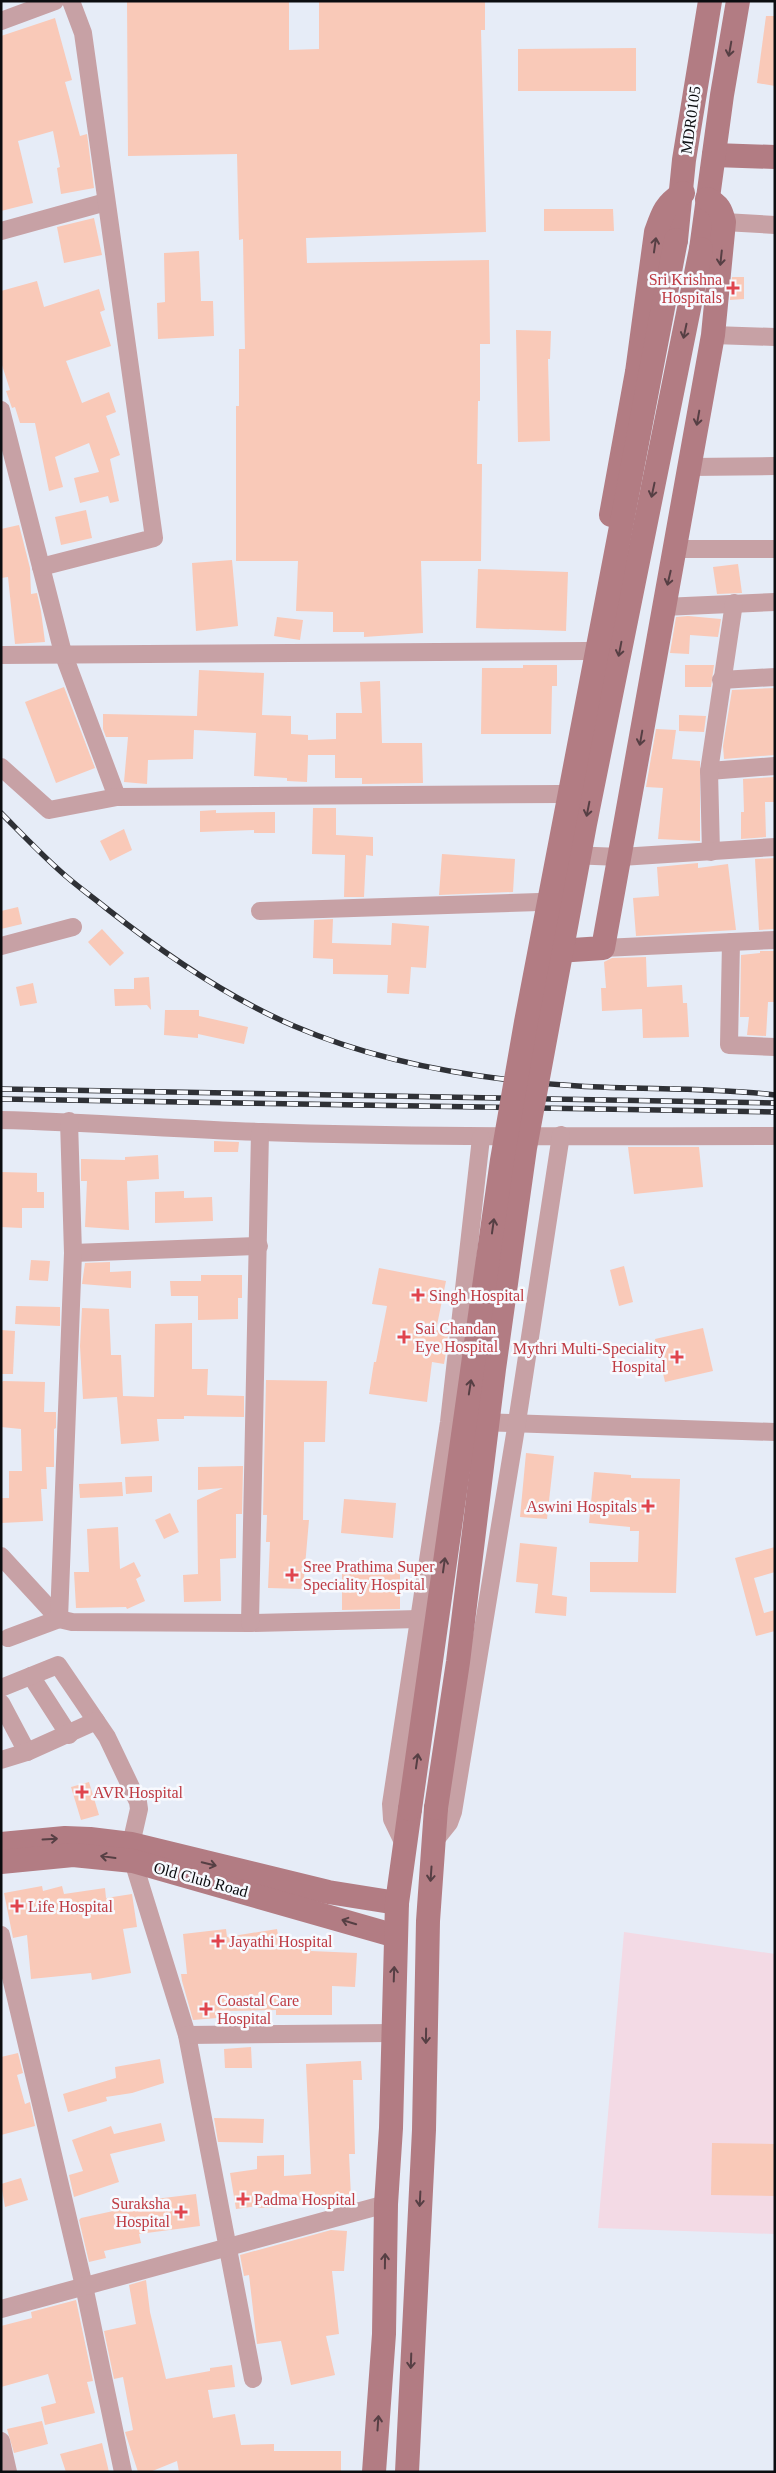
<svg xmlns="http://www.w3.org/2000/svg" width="776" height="2473" font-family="'Times New Roman',serif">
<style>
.industrial{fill:#f3dae5}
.building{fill:#f9c9b8}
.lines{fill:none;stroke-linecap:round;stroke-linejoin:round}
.street{stroke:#c7a1a5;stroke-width:18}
.secondary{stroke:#b27c83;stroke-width:24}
.rail-casing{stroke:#2f3136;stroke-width:5.5}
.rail{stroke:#f7f9fe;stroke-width:4;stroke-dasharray:11;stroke-linecap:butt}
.secondary-bridge{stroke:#b27c83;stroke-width:24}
.oneway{stroke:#563f44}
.health-dot{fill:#e0444e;stroke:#f7f9fe;stroke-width:2}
.labels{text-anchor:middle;stroke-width:5;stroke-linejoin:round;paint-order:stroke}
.street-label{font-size:16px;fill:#0b0d10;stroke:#f7f9fe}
.health-label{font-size:16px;fill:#be3a42;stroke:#f7f9fe;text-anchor:start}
</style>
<rect width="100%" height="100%" fill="#e6ecf7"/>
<path class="industrial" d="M624,1932L775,1954V2234L598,2228Z"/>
<g class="building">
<path d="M127,1H289V50L319,49V1H485V30H481L486,232L306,238L307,263L489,260L490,344H480V401H478L477,464H482L481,561H421L423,633L364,637V632H333V612L296,611L298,561H236V406H239V349H245L243,239L239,240L237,154L128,156Z"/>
<path d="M766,16H775V86L757,83Z"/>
<path d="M55,18L72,80L65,82L80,136L87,134L94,188L61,194L57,168L60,167L53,131L18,141L33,203L1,211V36Z"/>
<path d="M636,48V91H518V49Z"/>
<path d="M544,209H613L614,231H544Z"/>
<path d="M94,218L102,255L64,263L57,227Z"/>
<path d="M199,251L201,301H213L214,336L158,339L157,303L165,302L164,253Z"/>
<path d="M732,277H744V299L730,300Z"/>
<path d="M37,281L44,307L99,289L105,310L100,312L111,346L66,361L82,403L109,392L116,412L106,416L120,455L110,459L119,501L110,503L108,496L80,503L74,478L99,472L89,443L55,457L63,487L49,491L35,423H20L15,407L12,408L6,391L10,390L1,362V291Z"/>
<path d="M516,330L551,331L550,359H548L550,441L518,442Z"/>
<path d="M86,510L92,538L61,545L55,517Z"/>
<path d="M19,525L30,568L31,594L37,593L41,611L45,642L15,644L8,577L1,578V529Z"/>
<path d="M232,560L238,626L196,631L192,563Z"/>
<path d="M738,564L742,593L717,594L713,567Z"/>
<path d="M478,569L568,572L566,631L476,628Z"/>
<path d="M688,616L721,619L718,637L690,635L689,654L670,653L676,617Z"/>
<path d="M277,617L303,620L300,640L274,636Z"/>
<path d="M523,665H557V686H552L551,734H481L482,668H523Z"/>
<path d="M685,665H714L711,687H685Z"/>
<path d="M199,670L264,673L262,715L291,716V734L308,735V740L336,739V713H362L360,682L380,681L382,743H422L423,783L362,784V778H335V755H308L307,782L287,781V778L254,776L256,733L194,730L193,759L148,760L147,784L124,782L128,737H106L103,729V714L197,716Z"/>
<path d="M64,687L95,768L56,783L25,702Z"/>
<path d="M775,688V755L724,759L723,746L732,690Z"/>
<path d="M679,715L706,716L704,732L679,731Z"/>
<path d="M656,729L676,730L672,759L700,761V841L658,839L663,788L646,787Z"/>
<path d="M775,777V802H765L766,837L741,839V812H744L743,779Z"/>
<path d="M313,808H336V835L373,837V856L366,855L364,897H344L345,855L312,854Z"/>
<path d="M216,810V813L275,812V833H254V830L200,832V811Z"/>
<path d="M124,829L132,850L110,861L100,841Z"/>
<path d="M442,854L515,859L513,892L439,895Z"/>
<path d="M775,858V929L759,930L755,859Z"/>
<path d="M698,863V868L728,864L736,930L636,936L633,898L659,896L657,867Z"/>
<path d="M18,907L22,924L1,929V911Z"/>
<path d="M333,919L332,943L391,945L392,923L429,926L426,968L411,967L409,994L387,993L388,975L333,974V959L313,958L314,920Z"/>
<path d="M102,929L124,953L110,966L88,942Z"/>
<path d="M760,951H775V1002H768L766,1036L747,1035L749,1017H740L741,955L760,953Z"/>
<path d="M646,957L647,987L682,985L683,1003H687L689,1037L643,1038L642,1009L602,1011L601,988H606L604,962L612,958Z"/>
<path d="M149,977L151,1010L147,1005L115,1006L114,989H134V978Z"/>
<path d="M33,983L37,1003L20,1006L16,987Z"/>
<path d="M165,1010H199V1016L248,1027L244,1044L198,1034V1038L164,1035Z"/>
<path d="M214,1141L239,1142L238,1152H214Z"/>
<path d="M628,1147H699L703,1187L634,1194Z"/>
<path d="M158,1155L159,1179L127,1181L129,1230L85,1227L87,1181H81V1159L125,1160V1157Z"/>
<path d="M1,1172L37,1173V1192H44V1208H22V1228L1,1227Z"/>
<path d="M184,1191V1198L212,1197L213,1221L155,1223V1192Z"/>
<path d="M31,1260L50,1261L48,1281L29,1280Z"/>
<path d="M110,1262V1272L131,1271V1288L82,1284L85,1263Z"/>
<path d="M624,1266L633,1302L619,1306L610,1270Z"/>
<path d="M379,1268L446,1281L436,1330L448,1332L447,1347L444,1364L432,1362L427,1402L369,1394L374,1362H376L387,1306L372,1304Z"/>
<path d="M201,1275H242V1298H238V1319L198,1320V1296H171L170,1281H201Z"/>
<path d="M16,1306L60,1307V1326L15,1324Z"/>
<path d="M82,1308L109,1309L111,1355H121L123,1396L154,1397L155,1324L192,1323V1369H208L207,1395L244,1396V1417L184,1416V1419H157L159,1441L121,1444L117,1397L83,1399L80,1346Z"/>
<path d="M703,1328L713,1371L665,1382L655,1339Z"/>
<path d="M1,1330L15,1331L13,1374H1Z"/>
<path d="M266,1380L327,1381L325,1442H304L303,1520H309L303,1589L268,1588L270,1542H266L267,1515H263Z"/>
<path d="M3,1381L45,1382L44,1412H56V1428L54,1429V1467H46L47,1489H41L43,1521L1,1523V1498H9V1471H22L21,1429L1,1427V1383Z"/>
<path d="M526,1453L554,1456L547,1519L520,1517Z"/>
<path d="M243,1466L242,1514H236V1558L220,1559L221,1601L184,1602L183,1575L198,1574L197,1500L223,1488L198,1490V1467Z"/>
<path d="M594,1472L631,1475V1478L680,1479L676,1593L590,1592V1562H638L639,1531H630V1527L589,1523Z"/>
<path d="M152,1476V1492L126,1494L125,1477Z"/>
<path d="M122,1482L123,1496L80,1498L79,1484Z"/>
<path d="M344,1499L396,1503L393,1538L341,1533Z"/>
<path d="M170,1513L179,1532L164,1539L155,1520Z"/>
<path d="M118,1527L120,1569L134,1562L141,1576L136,1579L145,1601L127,1609L126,1607L76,1608L74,1572H89L87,1529Z"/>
<path d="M520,1543L557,1547L552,1595L567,1597L566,1616L535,1613L538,1584L516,1582Z"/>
<path d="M775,1547V1572L754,1578L764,1613L775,1610V1631L756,1636L735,1558Z"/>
<path d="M400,1570V1609L342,1610V1572Z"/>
<path d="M89,1782L99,1815L81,1820L71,1787Z"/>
<path d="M42,1886L43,1891L62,1886L64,1894L105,1888L106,1898L132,1894L137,1927L123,1929L131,1973L92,1980L91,1973L31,1979L27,1935L13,1938L4,1893Z"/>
<path d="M226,1929L227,1937L277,1929L279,1941L309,1937L311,1951L357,1953L355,1987L332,1986V2015H276V2010L228,2011L229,2017L193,2020L182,1981L181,1974H187L183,1934Z"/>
<path d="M251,2047L252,2068H225L224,2049Z"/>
<path d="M18,2053L23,2073L17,2075L25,2104L30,2102L35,2126L1,2135V2057Z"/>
<path d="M160,2059L164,2083L132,2093L106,2097L107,2101L68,2112L63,2094L116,2078L115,2067Z"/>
<path d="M361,2061L362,2080H353L355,2154H349L351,2197L285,2201V2207L258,2208V2206L236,2209L230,2173L257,2169V2156L284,2155V2176L311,2174L306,2064Z"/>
<path d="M214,2118L264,2119L263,2143L218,2142Z"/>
<path d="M161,2123L165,2141L110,2154L119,2182L74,2197L69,2175L83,2171L72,2140L111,2126L114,2134Z"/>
<path d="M712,2143L775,2144V2196L711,2195Z"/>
<path d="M21,2178L28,2200L5,2207L1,2184Z"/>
<path d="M196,2194L200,2226L139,2234L141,2243L104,2251L106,2258L89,2262L79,2220L81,2218L155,2202V2199Z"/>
<path d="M331,2230L347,2231L344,2271H332L339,2334L326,2336L335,2375L291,2385L281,2341L257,2344L249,2275L244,2276L240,2255Z"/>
<path d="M146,2280L150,2312L166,2379L210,2371V2368L232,2365L235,2387L208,2390L213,2418L235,2414L241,2445L274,2444V2451H341V2472H179L177,2461L150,2472H138L125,2432L133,2430L123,2377L114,2379L104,2331L136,2324L129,2285Z"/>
<path d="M76,2300L93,2381L87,2382L95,2413L45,2425L41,2407L56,2403L48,2374L1,2387V2326L32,2318L31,2312Z"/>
<path d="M42,2421L48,2444L14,2453L7,2429Z"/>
<path d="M102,2443L109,2472H66L60,2454Z"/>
</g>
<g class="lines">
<g class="street">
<path d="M1,21L55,1"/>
<path d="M724,222L775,225"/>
<path d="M1,231L106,202"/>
<path d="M713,335L775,337"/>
<path d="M1,410L63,653L117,797"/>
<path d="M690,467L775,466"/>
<path d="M676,549H775"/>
<path d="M41,567L154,538L83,33L71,1"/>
<path d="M663,607L775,602"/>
<path d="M1,655L587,651"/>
<path d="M721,680L775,677"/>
<path d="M1,767L49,810L117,797L562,794"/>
<path d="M709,771L775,766"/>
<path d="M711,852L709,771L734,603"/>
<path d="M569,855L621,857L775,847"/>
<path d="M260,911L539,902"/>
<path d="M731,942L729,1045L775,1047"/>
<path d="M1,946L73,927"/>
<path d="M603,948L775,940"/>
<path d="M1,1120C88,1122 175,1129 262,1132C433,1138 604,1136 775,1136"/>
<path d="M73,1253L259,1246"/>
<path d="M477,1422L775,1432"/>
<path d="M1,1556L59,1619L72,1622L250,1623L419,1619"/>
<path d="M250,1623L260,1132"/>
<path d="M8,1638L59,1619L73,1253L69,1121"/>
<path d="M31,1676L69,1735"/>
<path d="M1,1688L58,1665L107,1737L138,1802L139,1809L131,1844"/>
<path d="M1,1703L27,1752"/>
<path d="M1,1760L27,1752L96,1721"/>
<path d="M433,1843L449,1823L453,1812L517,1422L561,1135"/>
<path d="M404,1844L392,1819L391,1804L449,1422L481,1138"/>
<path d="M133,1861L187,2035L253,2379"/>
<path d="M1,1935L84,2286L123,2472"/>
<path d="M187,2035L392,2033"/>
<path d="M1,2309L386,2204"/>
<path d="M1,2441L8,2472"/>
</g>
<g class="secondary">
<path d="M714,155L775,157"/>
<path d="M676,240L684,160L710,1"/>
<path d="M701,249L722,95L738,1"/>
<path d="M611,515L637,372L656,232C663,212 665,205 683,193"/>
<path d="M542,952L603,948L713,335L724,222C721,210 719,205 707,199"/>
<path d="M1,1844L65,1838L90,1839L131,1844L328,1892L397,1903"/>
<path d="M1,1862L73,1855L133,1861L396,1936"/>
<path d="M374,2472L384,2334L386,2204L391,2128L397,1903L410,1809"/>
<path d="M407,2472L424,2130L428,1921L436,1808"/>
</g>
<defs>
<g id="rail">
<path d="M1,813C20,832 39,852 59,870C74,884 90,895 106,908C163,953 226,997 294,1026C382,1064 483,1080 578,1086C644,1090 709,1087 775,1095"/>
<path d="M1,1089L775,1103"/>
<path d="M1,1099L775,1112"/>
</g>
</defs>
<use href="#rail" class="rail-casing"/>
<use href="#rail" class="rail"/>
<g class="secondary-bridge">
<path d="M436,1808L458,1662L494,1369L525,1148L585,824L701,249"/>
<path d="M410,1809L502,1160L526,1022L676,240"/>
</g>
</g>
<defs><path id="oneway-shaft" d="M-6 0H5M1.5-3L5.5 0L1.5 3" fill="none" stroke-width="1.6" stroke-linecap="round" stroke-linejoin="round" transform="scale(1.25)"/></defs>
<g class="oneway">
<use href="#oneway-shaft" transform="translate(730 49) rotate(100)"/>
<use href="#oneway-shaft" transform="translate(655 245) rotate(-82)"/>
<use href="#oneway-shaft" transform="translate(721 258) rotate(96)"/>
<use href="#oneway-shaft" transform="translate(685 331) rotate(102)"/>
<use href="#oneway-shaft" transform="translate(698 418) rotate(100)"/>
<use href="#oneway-shaft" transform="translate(653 490) rotate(102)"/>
<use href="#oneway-shaft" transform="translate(669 578) rotate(103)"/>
<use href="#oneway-shaft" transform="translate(620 649) rotate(101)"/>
<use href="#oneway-shaft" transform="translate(641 738) rotate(100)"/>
<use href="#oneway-shaft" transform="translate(588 809) rotate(101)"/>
<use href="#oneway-shaft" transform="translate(493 1226) rotate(-82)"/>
<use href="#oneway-shaft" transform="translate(470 1387) rotate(-81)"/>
<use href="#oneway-shaft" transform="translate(444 1565) rotate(-82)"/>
<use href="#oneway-shaft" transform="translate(417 1761) rotate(-82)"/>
<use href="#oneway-shaft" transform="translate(50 1839) rotate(-3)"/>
<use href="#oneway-shaft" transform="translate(108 1857) rotate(-172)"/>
<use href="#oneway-shaft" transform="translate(209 1864) rotate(14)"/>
<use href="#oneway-shaft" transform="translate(431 1874) rotate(94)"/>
<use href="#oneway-shaft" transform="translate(349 1922) rotate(-163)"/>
<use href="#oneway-shaft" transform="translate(394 1974) rotate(-88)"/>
<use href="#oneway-shaft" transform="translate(426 2036) rotate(91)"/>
<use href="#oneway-shaft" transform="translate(420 2199) rotate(93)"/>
<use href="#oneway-shaft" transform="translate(385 2261) rotate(-89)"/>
<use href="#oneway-shaft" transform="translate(411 2361) rotate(92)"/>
<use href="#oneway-shaft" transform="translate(378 2423) rotate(-86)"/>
</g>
<g class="health-dot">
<path d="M730.5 280.5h5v5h5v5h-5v5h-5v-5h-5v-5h5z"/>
<path d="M415.5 1287.5h5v5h5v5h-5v5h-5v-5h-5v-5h5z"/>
<path d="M401.5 1329.5h5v5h5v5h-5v5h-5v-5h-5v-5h5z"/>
<path d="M674.5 1349.5h5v5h5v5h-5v5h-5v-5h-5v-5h5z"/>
<path d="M645.5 1498.5h5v5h5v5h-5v5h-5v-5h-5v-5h5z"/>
<path d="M289.5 1567.5h5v5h5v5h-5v5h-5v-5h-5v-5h5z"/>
<path d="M79.5 1784.5h5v5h5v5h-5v5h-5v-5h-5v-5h5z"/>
<path d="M14.5 1898.5h5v5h5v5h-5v5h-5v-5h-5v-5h5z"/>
<path d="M215.5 1933.5h5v5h5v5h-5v5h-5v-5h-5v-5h5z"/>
<path d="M203.5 2001.5h5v5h5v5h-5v5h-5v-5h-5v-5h5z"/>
<path d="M240.5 2191.5h5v5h5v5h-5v5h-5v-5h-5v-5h5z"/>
<path d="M178.5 2204.5h5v5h5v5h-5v5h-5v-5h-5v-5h5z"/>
</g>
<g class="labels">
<g class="street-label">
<text transform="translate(690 120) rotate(-82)" y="6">MDR0105</text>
<text transform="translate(201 1879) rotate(15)" y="6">Old Club Road</text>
</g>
<g class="health-label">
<text x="722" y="285" text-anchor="end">Sri Krishna<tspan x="722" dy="18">Hospitals</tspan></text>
<text x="429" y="1301">Singh Hospital</text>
<text x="415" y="1334">Sai Chandan<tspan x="415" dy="18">Eye Hospital</tspan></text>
<text x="666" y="1354" text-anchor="end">Mythri Multi-Speciality<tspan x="666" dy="18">Hospital</tspan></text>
<text x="637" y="1512" text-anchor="end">Aswini Hospitals</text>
<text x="303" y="1572">Sree Prathima Super<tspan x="303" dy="18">Speciality Hospital</tspan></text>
<text x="93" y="1798">AVR Hospital</text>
<text x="28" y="1912">Life Hospital</text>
<text x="229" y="1947">Jayathi Hospital</text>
<text x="217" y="2006">Coastal Care<tspan x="217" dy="18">Hospital</tspan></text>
<text x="254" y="2205">Padma Hospital</text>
<text x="170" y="2209" text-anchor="end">Suraksha<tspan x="170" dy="18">Hospital</tspan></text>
</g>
</g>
<rect width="776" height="2473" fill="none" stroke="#0b0d10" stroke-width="5"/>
</svg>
